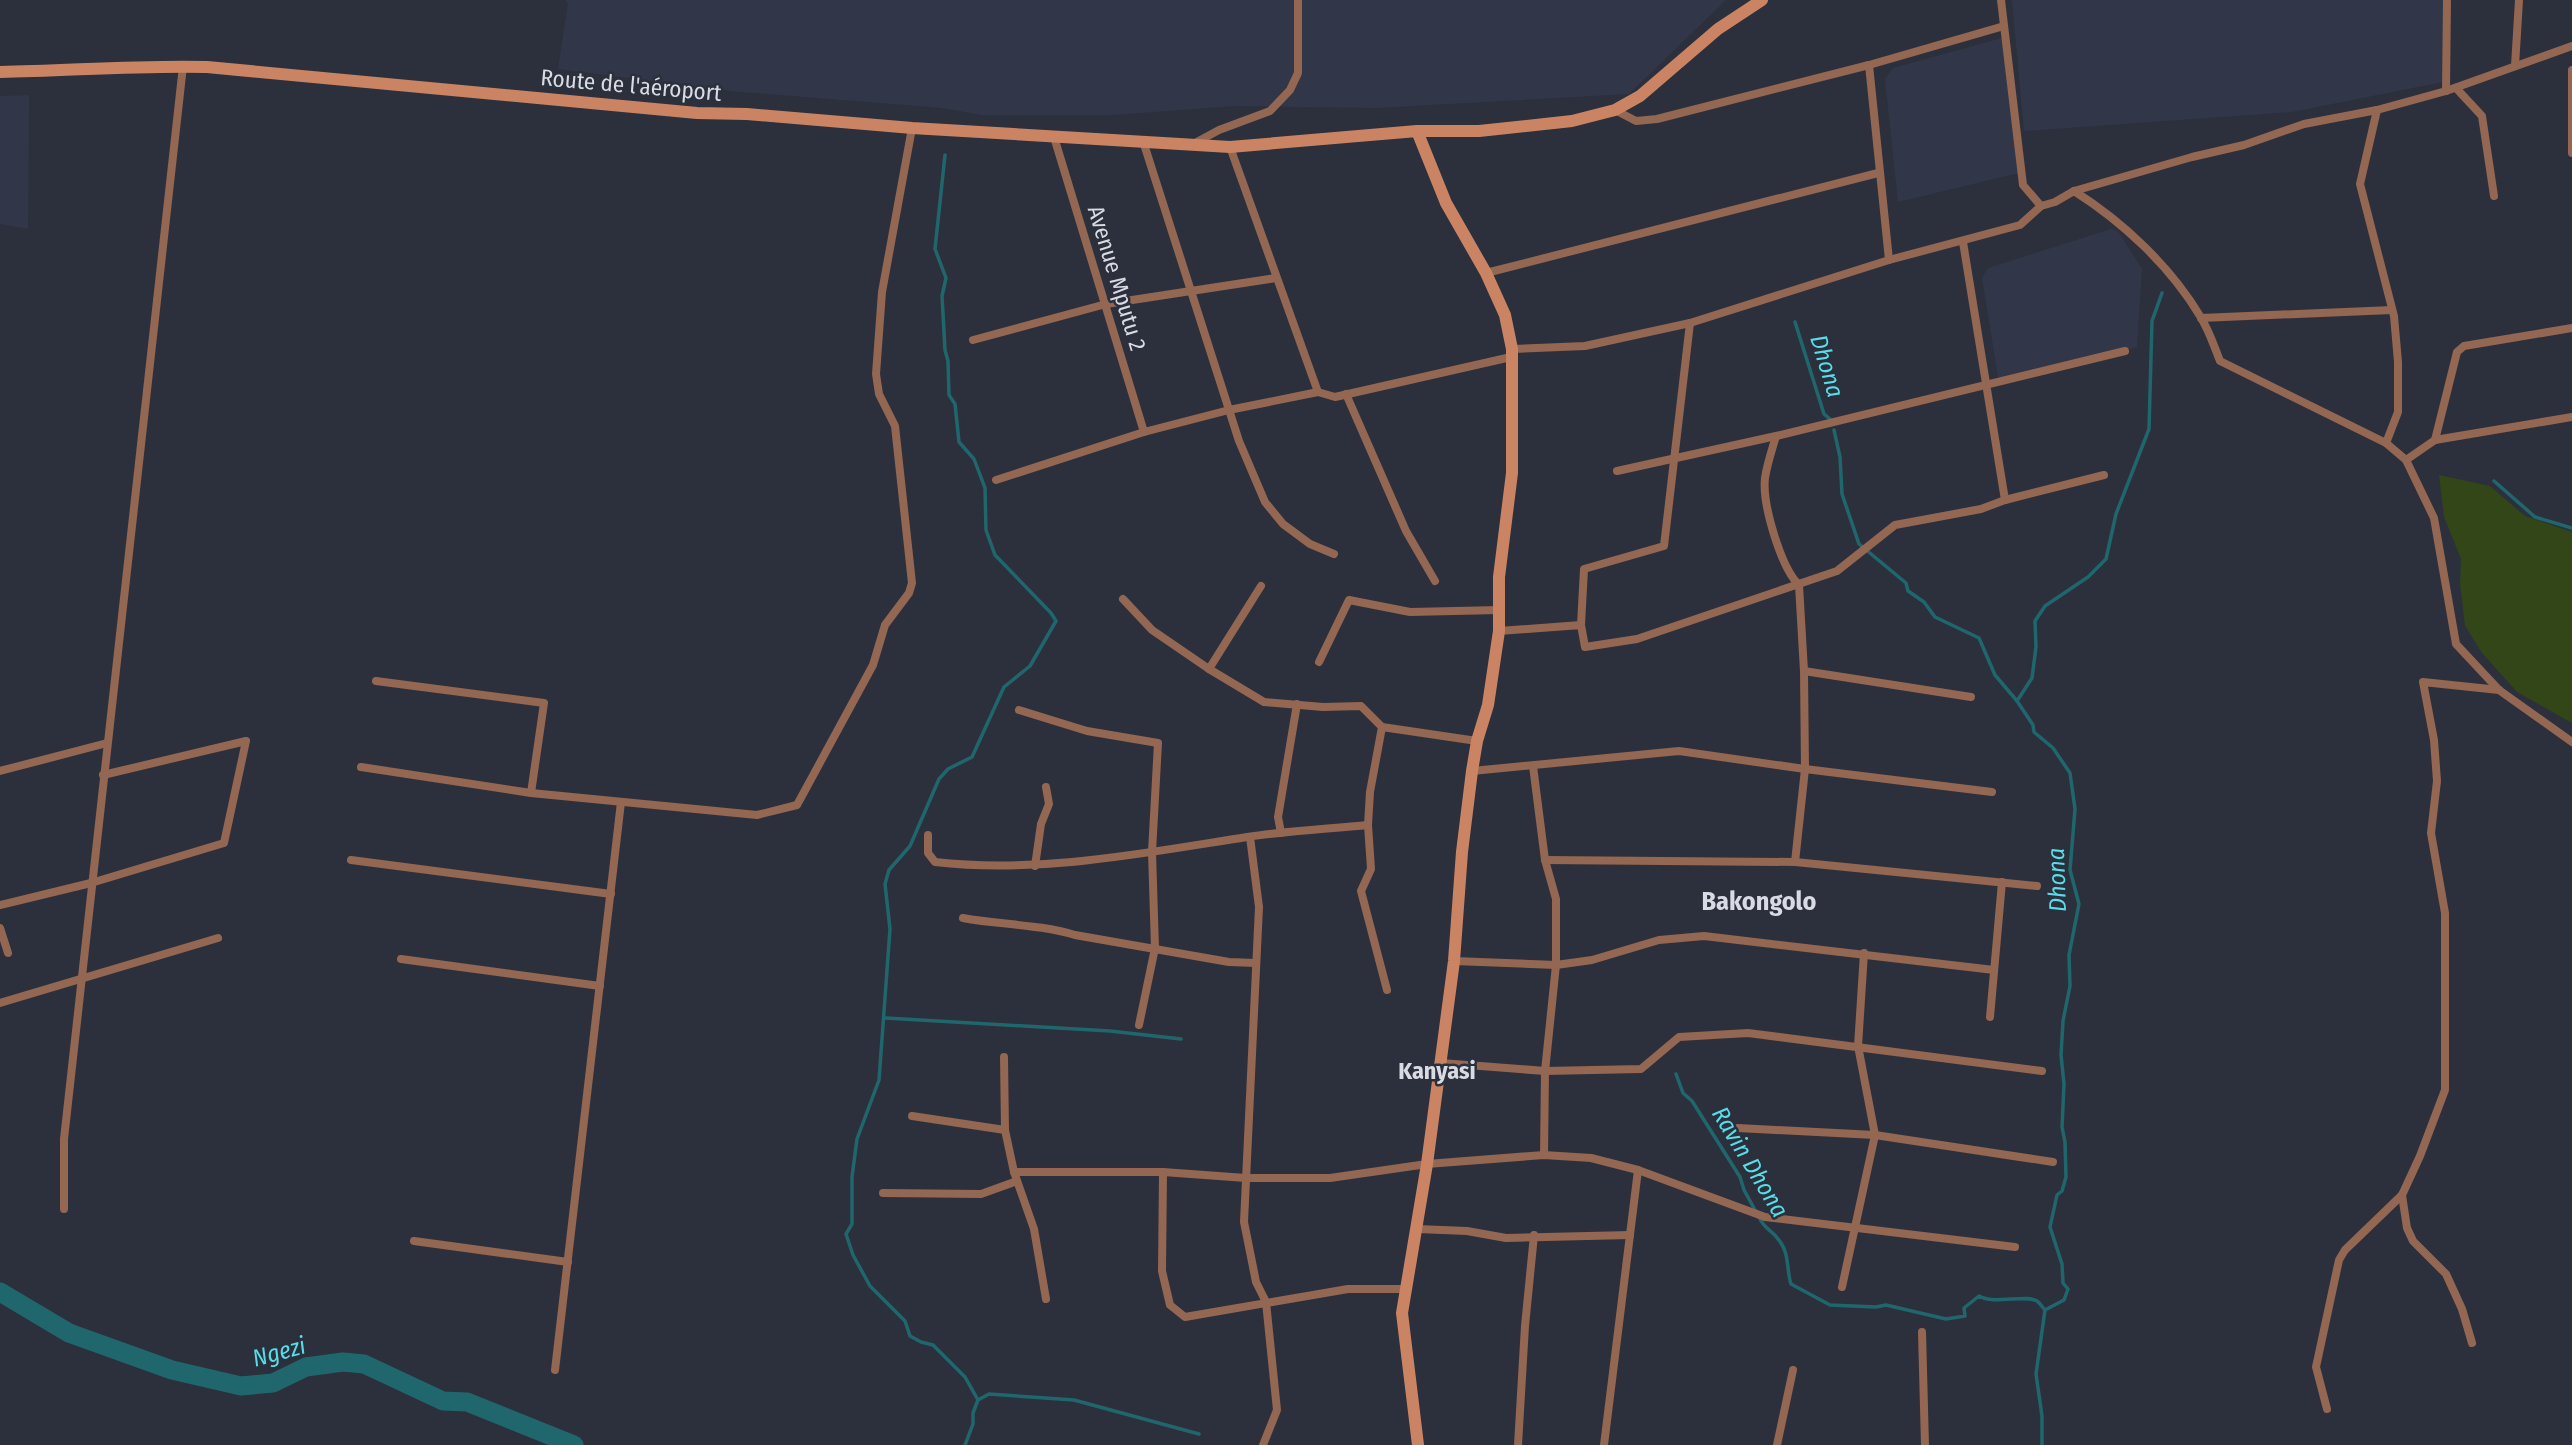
<svg xmlns="http://www.w3.org/2000/svg" width="2572" height="1445" font-family="'Fira Sans Condensed',sans-serif">
<style>
.built{fill:#313749}
.green{fill:#334618}
.lines{fill:none;stroke-linecap:round;stroke-linejoin:round}
.stream{stroke:#20676d;stroke-width:3.5}
.river{stroke:#20676d;stroke-width:19}
.street{stroke:#936752;stroke-width:8}
.secondary{stroke:#cb8463;stroke-width:12}
.labels{text-anchor:middle;stroke-width:5;stroke-linejoin:round;paint-order:stroke}
.street-label{font-size:23px;fill:#d8dbe3;stroke:#2b303c}
.water-label{font-size:24px;font-style:italic;fill:#57dee9;stroke:#2b303c}
.neighbourhood-label{font-size:24px;font-weight:bold;fill:#d8dbe3;stroke:#2b303c}
.quarter-label{font-size:26px;font-weight:bold;fill:#d8dbe3;stroke:#2b303c}
</style>
<rect width="100%" height="100%" fill="#2b303c"/>
<g class="built">
<path d="M565,0H1726L1629,94L1377,108L1235,106L1112,115H982L942,108L731,91L558,69L568,3Z"/>
<path d="M2012,0H2444L2443,82L2292,112L2024,131Z"/>
<path d="M2002,38L2010,42L2023,172L1898,202L1885,79L1893,68Z"/>
<path d="M29,95L28,229L0,224V96Z"/>
<path d="M2111,229L2118,231L2142,269L2137,347L2005,381L1998,377L1982,278L1988,268Z"/>
</g>
<path class="green" d="M2439,475L2490,486L2525,516L2572,532V723L2517,692L2482,653L2465,626L2460,584L2461,559L2444,517Z"/>
<g class="lines">
<g class="stream">
<path d="M945,155L935,249L946,278L942,296L945,350L948,361L949,395L955,404L959,442L974,459L985,488L986,530L995,555L1051,613L1056,621L1030,666L1004,687L972,757L948,769L939,779L910,846L889,870L885,884L890,929L879,1080L857,1139L852,1177V1224L846,1234L853,1255L870,1286L905,1321L910,1336L921,1342L933,1345L965,1377L978,1400L973,1413V1424L965,1445"/>
<path d="M1795,322L1824,414L1830,419"/>
<path d="M1834,430L1840,457L1842,494L1859,544L1906,583L1908,591L1924,602L1935,617L1979,638L1995,675L2017,701L2033,725L2034,732L2053,748L2070,773L2075,809L2070,870L2079,904L2069,955L2070,986L2063,1021L2061,1055L2064,1084L2062,1127L2065,1142L2066,1177L2062,1191L2057,1195L2050,1227L2062,1264L2063,1283L2068,1289L2064,1300L2045,1310L2036,1374L2042,1416V1445"/>
<path d="M2494,481L2535,517L2572,528"/>
<path d="M2017,701L2032,678L2036,647L2035,621L2045,606L2088,577L2106,559L2116,514L2149,429L2152,321L2162,293"/>
<path d="M886,1018L1110,1031L1181,1039"/>
<path d="M1676,1074L1683,1093L1692,1101L1740,1177L1744,1190L1755,1210"/>
<path d="M1759,1217C1765,1230 1771,1229 1778,1239C1790,1253 1786,1268 1791,1284L1830,1305L1876,1307L1886,1305L1946,1319L1965,1316L1964,1308L1979,1296C1994,1305 2025,1294 2037,1301C2040,1303 2042,1307 2045,1310"/>
<path d="M978,1400L989,1394L1074,1400L1199,1434"/>
</g>
<path class="river" d="M0,1292L69,1333L172,1370L241,1386L273,1383L306,1367L343,1362L364,1364L443,1401L467,1402L574,1445"/>
<g class="street">
<path d="M2001,0L2023,185L2041,206"/>
<path d="M1869,65L1889,260"/>
<path d="M2515,66L2519,0"/>
<path d="M2572,70V153"/>
<path d="M2456,88L2482,116L2494,196"/>
<path d="M2446,91L2447,0"/>
<path d="M1615,110L1636,121L1657,119L1869,65L2004,26"/>
<path d="M2377,110L2360,184L2394,316L2398,362V412L2386,443"/>
<path d="M1054,137L1144,432"/>
<path d="M1143,141L1239,441L1265,502L1283,524L1310,544L1334,554"/>
<path d="M1195,143L1219,130L1270,111L1290,90L1298,73V0"/>
<path d="M1230,147L1318,392L1335,397L1511,357"/>
<path d="M2074,191C2123,222 2170,266 2200,316C2209,330 2214,346 2220,361L2386,443L2406,460L2434,518L2456,644L2499,690L2572,742"/>
<path d="M1963,242L2005,500"/>
<path d="M1486,273L1878,173"/>
<path d="M2201,318L2392,310"/>
<path d="M973,340L1106,304L1276,278"/>
<path d="M1512,349L1585,346L1690,323L1889,260L2020,225L2041,206L2055,202L2074,191L2192,157L2244,145L2304,124L2377,110L2446,91L2572,46"/>
<path d="M1346,394L1406,531L1435,581"/>
<path d="M1776,436C1772,450 1767,464 1765,478C1762,504 1781,568 1799,585L1804,671L1805,769L1795,862"/>
<path d="M2435,440L2457,352L2464,346L2572,328"/>
<path d="M2406,460L2435,440L2572,417"/>
<path d="M1617,471L1776,436L2125,351"/>
<path d="M996,480L1144,432L1229,410L1318,392"/>
<path d="M1123,599L1152,630L1209,669L1264,702L1323,707L1361,706L1382,727L1477,741"/>
<path d="M1581,625L1584,569L1664,546L1690,323"/>
<path d="M1499,631L1581,625L1585,647L1637,639L1837,571L1895,525L1981,509L2005,500L2104,475"/>
<path d="M1319,662L1349,600L1410,612L1499,610"/>
<path d="M1209,669L1261,586"/>
<path d="M1804,671L1971,697"/>
<path d="M376,681L544,703L531,793"/>
<path d="M1019,710L1087,731L1158,743L1152,852L1155,948L1139,1025"/>
<path d="M1382,727L1370,792L1368,825L1371,869L1361,891L1387,990"/>
<path d="M1533,766L1545,860L1556,899V965L1545,1071L1544,1155"/>
<path d="M361,767L531,793L757,815L797,805L873,665L885,625L909,593L912,583L895,426L879,394L876,374L882,292L912,128"/>
<path d="M0,771L107,743"/>
<path d="M1472,771L1679,751L1805,769L1992,792"/>
<path d="M1281,833L1278,817L1297,704"/>
<path d="M928,835V853L935,862C1039,874 1144,853 1247,837C1287,831 1328,829 1368,825"/>
<path d="M1250,837L1259,907L1244,1222L1256,1282L1266,1302L1277,1410L1263,1445"/>
<path d="M351,860L611,894"/>
<path d="M1545,860L1795,862L2037,886"/>
<path d="M1035,866L1041,824L1049,804L1046,787"/>
<path d="M0,905L91,883L224,843L246,741L103,775"/>
<path d="M963,918C1000,925 1039,924 1075,935L1229,962L1256,963"/>
<path d="M0,928L8,953"/>
<path d="M401,959L600,986"/>
<path d="M1454,961L1556,965L1592,960L1659,940L1704,936L1994,970"/>
<path d="M0,1003L218,938"/>
<path d="M1990,1017L2002,882"/>
<path d="M1004,1057L1005,1130L1014,1172L1034,1229L1046,1299"/>
<path d="M1441,1063L1545,1071L1641,1069L1679,1037L1748,1033L2042,1071"/>
<path d="M912,1116L1005,1130"/>
<path d="M1738,1128L1875,1135L2053,1162"/>
<path d="M1014,1172H1163L1246,1178H1330L1427,1164L1544,1155L1591,1158L1638,1170L1765,1217L2015,1247"/>
<path d="M1163,1172L1162,1271L1170,1305L1185,1317L1348,1289H1407"/>
<path d="M883,1193L981,1194L1017,1181"/>
<path d="M2402,1195L2407,1228L2413,1241L2446,1274L2462,1309L2472,1343"/>
<path d="M64,1209V1139L183,66"/>
<path d="M1417,1229L1467,1231L1506,1238L1630,1235"/>
<path d="M414,1241L568,1262"/>
<path d="M1842,1287L1875,1135L1858,1046L1864,953"/>
<path d="M1922,1332L1925,1445"/>
<path d="M555,1370L621,802"/>
<path d="M2327,1409L2316,1367L2339,1260L2345,1250L2402,1195L2420,1156L2445,1090V913L2431,833L2437,781L2434,740L2423,682L2499,690"/>
<path d="M1518,1445L1525,1326L1534,1235"/>
<path d="M1604,1445L1638,1170"/>
<path d="M1777,1445L1793,1370"/>
</g>
<g class="secondary">
<path d="M0,72C69,71 138,65 207,67L697,113L747,114L912,128L1230,147L1417,131H1479L1572,121L1615,110L1640,96L1718,29L1762,0"/>
<path d="M1417,131L1446,203L1486,273L1505,315L1512,349V473L1499,577V631L1488,705L1477,741L1472,771L1462,852L1454,961L1427,1164L1402,1313L1418,1445"/>
</g>
</g>
<g class="labels">
<g class="street-label">
<text transform="translate(631 85) rotate(5)" y="8">Route de l'aéroport</text>
<text transform="translate(1117 278) rotate(73)" y="8">Avenue Mputu 2</text>
</g>
<g class="water-label">
<text transform="translate(1827 366) rotate(73)" y="8">Dhona</text>
<text transform="translate(2057 880) rotate(-92)" y="8">Dhona</text>
<text transform="translate(1750 1162) rotate(59)" y="8">Ravin Dhona</text>
<text transform="translate(279 1352) rotate(-15)" y="8">Ngezi</text>
</g>
<g class="neighbourhood-label">
<text x="1437" y="1079">Kanyasi</text>
</g>
<g class="quarter-label">
<text x="1759" y="910">Bakongolo</text>
</g>
</g>
</svg>
